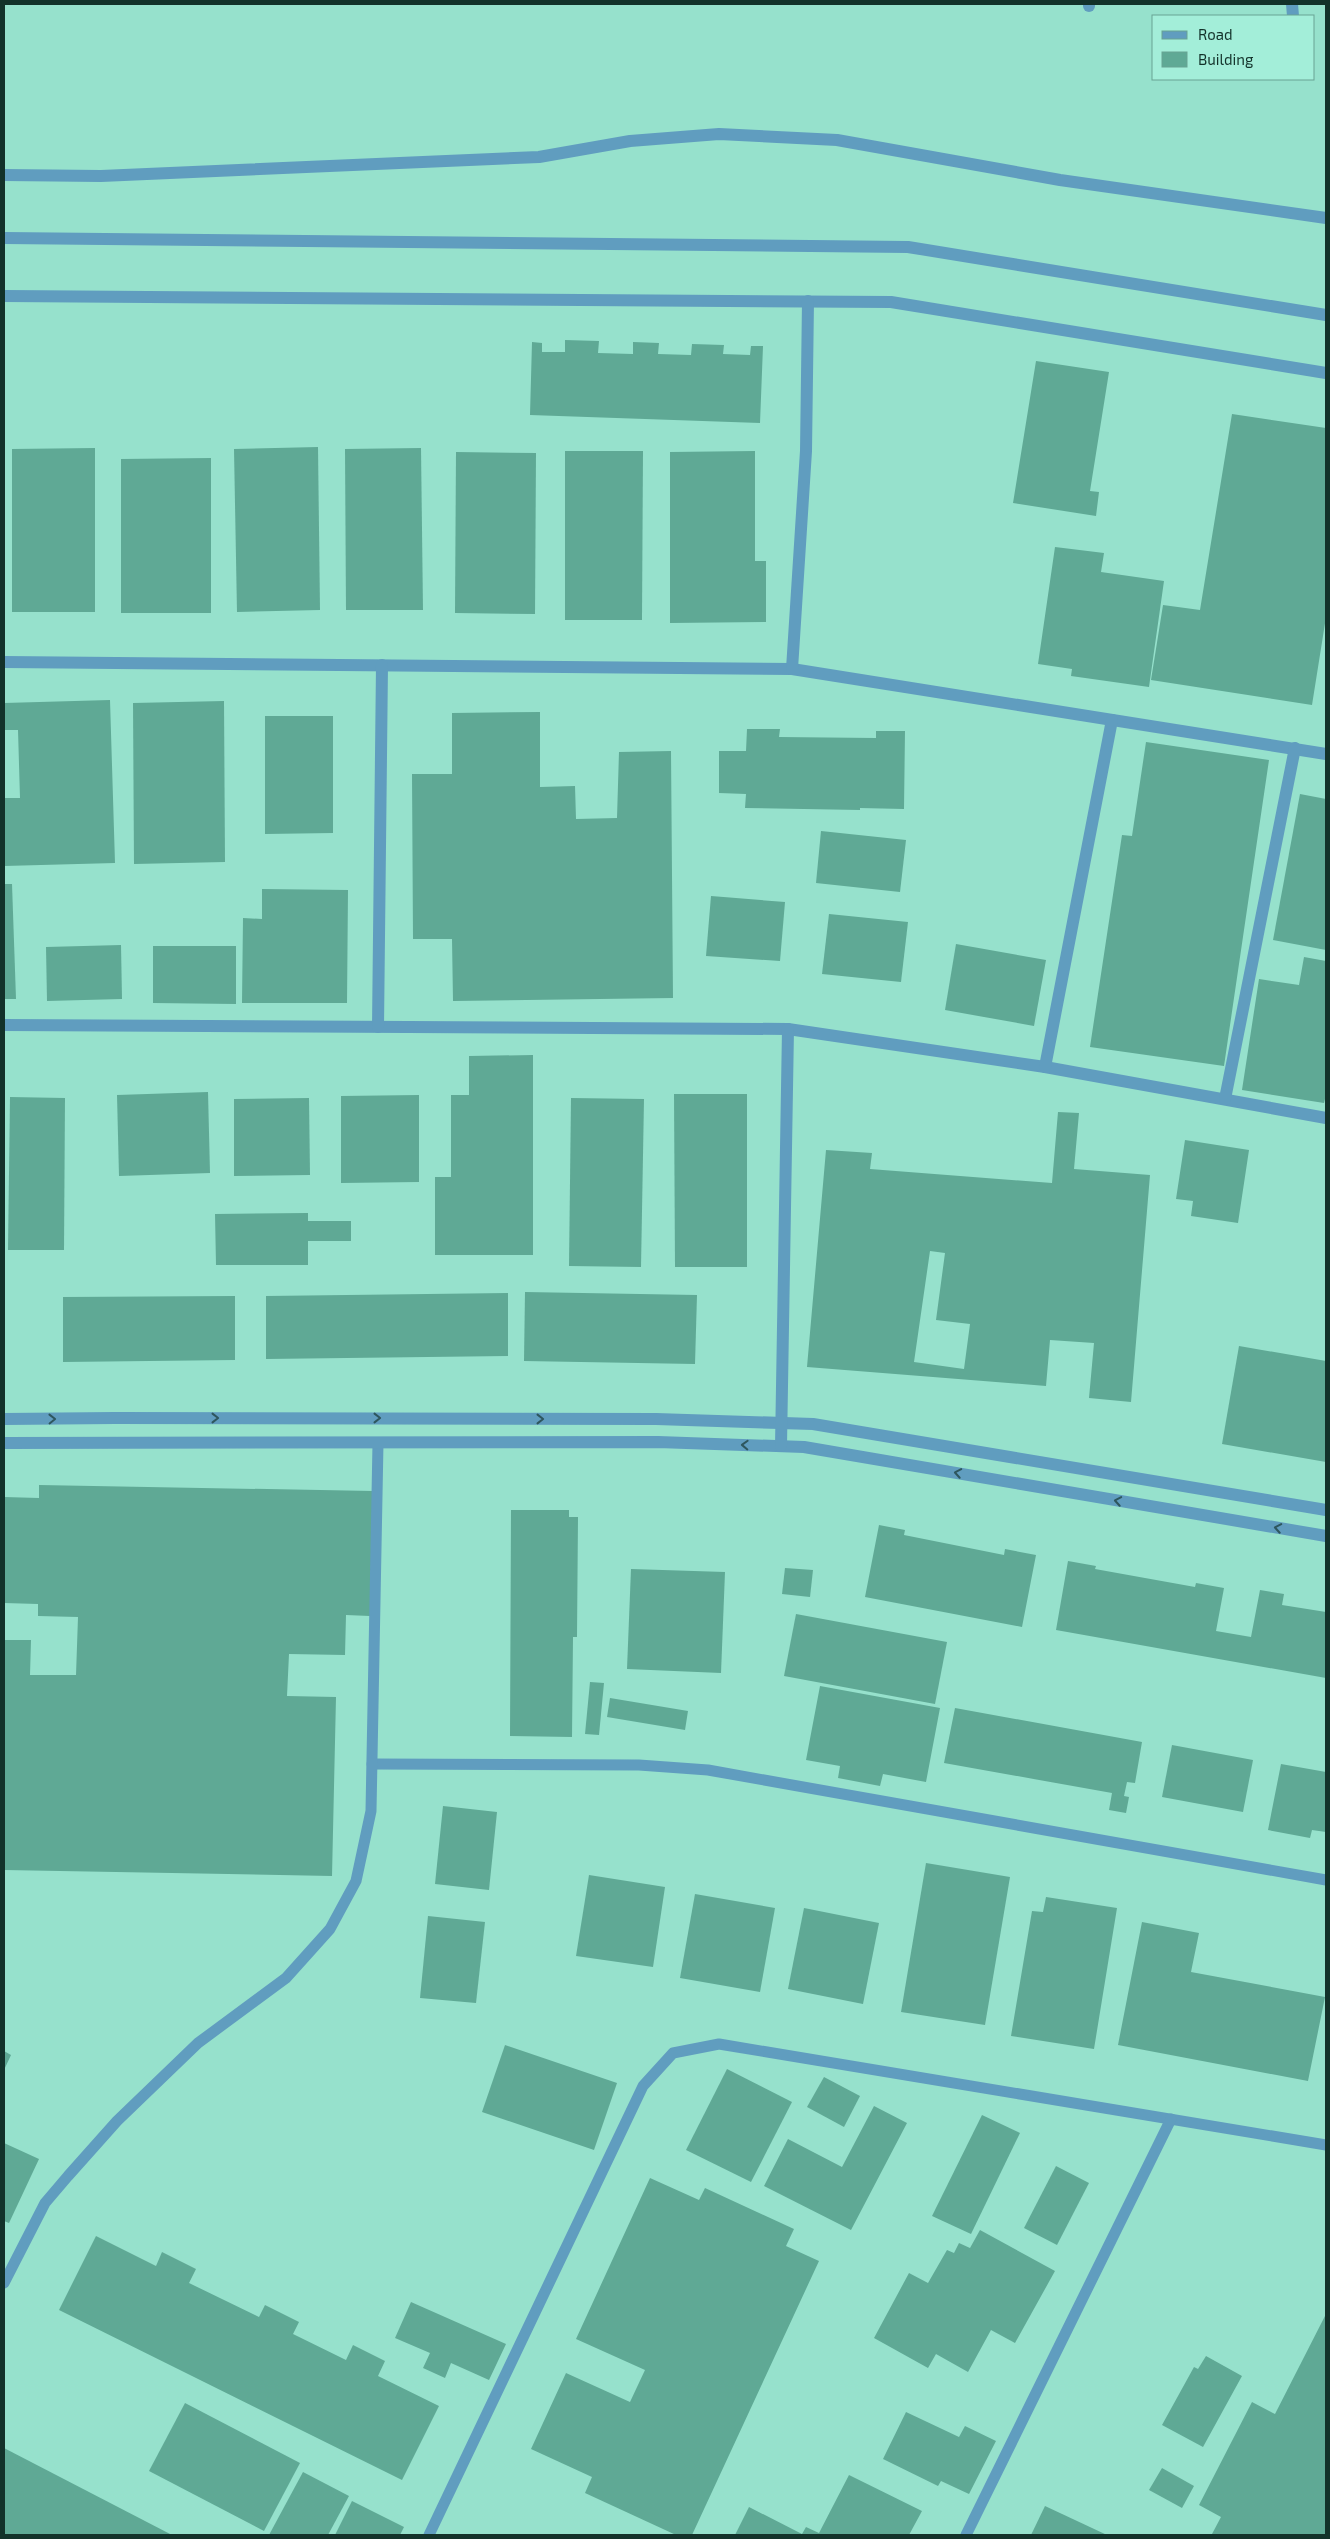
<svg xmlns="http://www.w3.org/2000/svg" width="1330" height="2539" font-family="'Exo 2',sans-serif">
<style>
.building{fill:#5fa995;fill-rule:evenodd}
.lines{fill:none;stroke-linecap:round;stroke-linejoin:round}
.lane{stroke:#609dbf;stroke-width:11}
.street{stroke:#609dbf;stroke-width:12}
.oneway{stroke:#2e575e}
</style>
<rect width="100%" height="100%" fill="#96e1cc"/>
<g class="building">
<path d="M565,340L599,341L598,353L633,354V342L659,343L658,354L691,355L692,344L724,345L723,354L750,355L751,346H763L760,423L530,415L532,342L542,343V352H565Z"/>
<path d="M1036,361L1109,372L1090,491L1099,492L1096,516L1013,503Z"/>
<path d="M1232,414L1326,428V617L1312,705L1151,680L1163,605L1200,610Z"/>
<path d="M318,447L320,610L237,612L234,449Z"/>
<path d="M95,448V612H12V449Z"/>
<path d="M421,448L423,610H346L345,449Z"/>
<path d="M565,451H643L642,620H565Z"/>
<path d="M755,451V561H766V622L670,623V452Z"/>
<path d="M456,452L536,453L535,614L455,613Z"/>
<path d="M211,458V613H121V459Z"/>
<path d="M1055,547L1104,553L1101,572L1164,581L1149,687L1071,676L1072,669L1038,664Z"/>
<path d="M110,700L115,863L4,866V798H20L18,730H5L4,703Z"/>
<path d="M224,701L225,862L134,864L133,703Z"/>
<path d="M540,712V787L575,786L576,819L617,818L619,752L671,751L673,998L453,1001L452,939H413L412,774H452V713Z"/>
<path d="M265,716H333V833L265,834Z"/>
<path d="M747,729H780L779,737L876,738V731H905L904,809L860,808V810L745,808L746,794L719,793V751H746Z"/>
<path d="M1146,742L1269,760L1224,1066L1090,1047L1122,835L1132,836Z"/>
<path d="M1300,794L1326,799V950L1273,940Z"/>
<path d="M821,831L906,840L900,892L816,883Z"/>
<path d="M4,884H12L16,999H4Z"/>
<path d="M262,889L348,890L347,1003H242L243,918L262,919Z"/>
<path d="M711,896L785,902L780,961L706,956Z"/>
<path d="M829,914L908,922L901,982L822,974Z"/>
<path d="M956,944L1046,960L1034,1026L945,1010Z"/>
<path d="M121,945L122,999L47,1001L46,947Z"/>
<path d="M153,946H236V1004L153,1003Z"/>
<path d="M1304,957L1326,961V1095L1324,1103L1242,1090L1259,979L1299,985Z"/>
<path d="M533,1055V1255H435V1177H451V1095H469V1056Z"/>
<path d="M208,1092L210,1173L119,1176L117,1095Z"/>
<path d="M674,1094H747V1267H675Z"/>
<path d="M419,1095V1182L341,1183V1096Z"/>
<path d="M10,1097L65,1098L64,1250H8Z"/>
<path d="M309,1098L310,1175L234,1176V1099Z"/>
<path d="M571,1098L644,1099L641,1267L569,1266Z"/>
<path d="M1058,1112L1079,1113L1074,1169L1150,1175L1131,1402L1089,1398L1094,1343L1050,1340L1046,1386L807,1367L826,1150L872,1153L870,1169L1052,1183ZM930,1251L945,1253L936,1320L970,1324L964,1369L914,1362Z"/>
<path d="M1185,1140L1249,1150L1238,1223L1191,1216L1193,1201L1176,1199Z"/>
<path d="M308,1213V1221H351V1241H308V1265H216L215,1214Z"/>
<path d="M525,1292L697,1295L695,1364L524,1361Z"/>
<path d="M508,1293V1356L266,1359V1296Z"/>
<path d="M235,1296V1360L63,1362V1297Z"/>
<path d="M1239,1346L1326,1361V1462L1222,1444Z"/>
<path d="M39,1485L373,1491L370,1616L346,1615L345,1655L289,1654L287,1696L336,1697L332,1876L4,1870V1640H31L30,1675H76L78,1617L38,1616V1604L4,1603V1497L39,1498Z"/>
<path d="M511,1510H569V1517H578L577,1637H573L572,1737L510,1736Z"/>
<path d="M879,1525L905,1530L904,1535L1004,1555L1005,1549L1036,1555L1022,1627L865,1597Z"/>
<path d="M1068,1561L1096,1566L1095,1569L1195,1587L1196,1583L1224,1588L1216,1631L1251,1637L1260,1590L1284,1594L1282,1605L1326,1612V1678L1056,1630Z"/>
<path d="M785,1568L813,1570L810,1597L782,1594Z"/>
<path d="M631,1569L725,1572L721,1673L627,1669Z"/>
<path d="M796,1614L947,1642L935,1704L784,1676Z"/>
<path d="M590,1682L604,1683L599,1735L585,1734Z"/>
<path d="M820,1686L940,1708L926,1782L883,1774L880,1786L838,1778L840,1766L806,1760Z"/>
<path d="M610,1698L688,1711L685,1730L607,1717Z"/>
<path d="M955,1708L1142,1742L1135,1783L1127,1782L1124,1796L1129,1797L1126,1813L1109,1810L1112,1793L944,1763Z"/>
<path d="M1172,1745L1253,1760L1243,1812L1162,1797Z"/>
<path d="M1281,1764L1326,1772V1832L1312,1830L1310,1838L1268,1830Z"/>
<path d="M443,1806L497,1812L489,1890L435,1884Z"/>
<path d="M926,1863L1010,1877L985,2025L901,2012Z"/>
<path d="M589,1875L665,1887L653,1967L576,1956Z"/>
<path d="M695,1894L775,1908L760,1992L680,1978Z"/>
<path d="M1046,1897L1117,1908L1094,2049L1011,2036L1032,1911L1043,1912Z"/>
<path d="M804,1908L879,1923L863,2004L788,1989Z"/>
<path d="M428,1916L485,1922L476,2003L420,1998Z"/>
<path d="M1142,1922L1199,1933L1191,1972L1325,1997L1308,2081L1118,2045Z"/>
<path d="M505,2045L617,2083L594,2150L482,2112Z"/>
<path d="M4,2051L11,2055L4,2070Z"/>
<path d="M727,2069L792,2102L751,2182L686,2150Z"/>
<path d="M824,2077L860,2096L844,2127L807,2107Z"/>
<path d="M874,2106L907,2123L851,2230L764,2186L788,2139L842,2167Z"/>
<path d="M982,2115L1020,2133L971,2234L932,2216Z"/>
<path d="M4,2143L39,2159L9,2223L4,2221Z"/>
<path d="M1056,2166L1089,2183L1057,2245L1024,2228Z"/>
<path d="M650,2178L699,2200L705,2188L794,2229L786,2246L819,2261L692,2535H676L585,2493L592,2477L531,2449L566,2373L630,2402L645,2370L576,2339Z"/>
<path d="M980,2230L1055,2271L1015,2343L991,2330L968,2372L936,2354L928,2368L874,2338L909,2273L928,2283L947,2250L954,2253L959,2243L970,2248Z"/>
<path d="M96,2236L156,2266L162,2252L196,2269L189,2283L259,2317L265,2305L299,2322L293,2334L346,2360L353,2345L385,2361L378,2376L439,2406L402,2480L59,2310Z"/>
<path d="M411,2302L506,2344L489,2380L451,2363L445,2378L423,2368L430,2353L395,2338Z"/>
<path d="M1326,2314V2535L1212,2534L1221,2517L1199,2505L1252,2402L1275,2414Z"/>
<path d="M1206,2356L1242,2376L1203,2447L1162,2425L1194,2367L1198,2369Z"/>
<path d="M185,2403L300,2463L264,2531L149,2471Z"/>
<path d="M906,2412L959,2437L965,2426L996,2441L969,2494L941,2481L938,2486L883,2459Z"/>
<path d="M4,2448L172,2535H4Z"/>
<path d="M1162,2468L1194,2486L1182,2508L1149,2490Z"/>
<path d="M303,2472L349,2496L328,2535H269Z"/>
<path d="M849,2475L922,2511L909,2535H735L749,2507L802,2534L806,2527L819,2533Z"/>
<path d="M352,2501L404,2527L400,2535H335Z"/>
<path d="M1045,2506L1107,2535H1031Z"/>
</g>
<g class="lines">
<g class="lane">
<path d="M372,1764L639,1765L708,1770L1326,1880"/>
<path d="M4,2283L45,2203L68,2176L117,2121L198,2043L286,1978L330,1929L356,1881L371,1811L378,1443"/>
<path d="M429,2535L643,2086L673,2053L719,2044L1326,2145"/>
<path d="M966,2535L1171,2119"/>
</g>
<g class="street">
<path d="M1292,4L1293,16"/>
<path d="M1089,6V4"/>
<path d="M4,175L101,176L539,157L630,141L719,134L837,140L1060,180L1326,218"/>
<path d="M4,238L908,247L1326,315"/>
<path d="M4,296L891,302L1326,373"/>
<path d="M4,662L792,669L1326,754"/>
<path d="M792,669L806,451L808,301"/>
<path d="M4,1025L788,1029L1045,1067L1326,1118"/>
<path d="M378,1027L382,665"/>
<path d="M1045,1067L1112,720"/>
<path d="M1225,1099L1295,748"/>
<path d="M4,1419L115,1418L656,1419L813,1424L1326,1510"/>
<path d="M4,1443L658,1442L804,1447L1326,1536"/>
<path d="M781,1446L788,1029"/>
</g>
</g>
<defs><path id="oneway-chevron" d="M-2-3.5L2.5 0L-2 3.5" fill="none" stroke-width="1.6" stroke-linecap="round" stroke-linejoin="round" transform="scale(1.25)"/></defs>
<g class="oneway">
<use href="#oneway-chevron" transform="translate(215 1418)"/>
<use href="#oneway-chevron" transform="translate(377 1418)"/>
<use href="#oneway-chevron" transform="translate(52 1419) rotate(-1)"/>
<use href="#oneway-chevron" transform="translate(540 1419)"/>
<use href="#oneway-chevron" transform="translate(745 1445) rotate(-178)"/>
<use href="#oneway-chevron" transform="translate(958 1473) rotate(-170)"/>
<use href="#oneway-chevron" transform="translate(1118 1501) rotate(-170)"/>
<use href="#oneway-chevron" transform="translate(1278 1528) rotate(-170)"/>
</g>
<rect width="1330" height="2539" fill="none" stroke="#13322a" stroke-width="10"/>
<rect x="1152" y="15" width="162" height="65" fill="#a3eed9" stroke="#69a393"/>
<rect x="1162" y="31" width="25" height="8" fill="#609dbf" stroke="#69a393"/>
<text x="1198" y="40" font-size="15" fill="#13322a">Road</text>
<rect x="1162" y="52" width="25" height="15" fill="#5fa995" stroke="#69a393"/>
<text x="1198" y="65" font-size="15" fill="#13322a">Building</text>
</svg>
